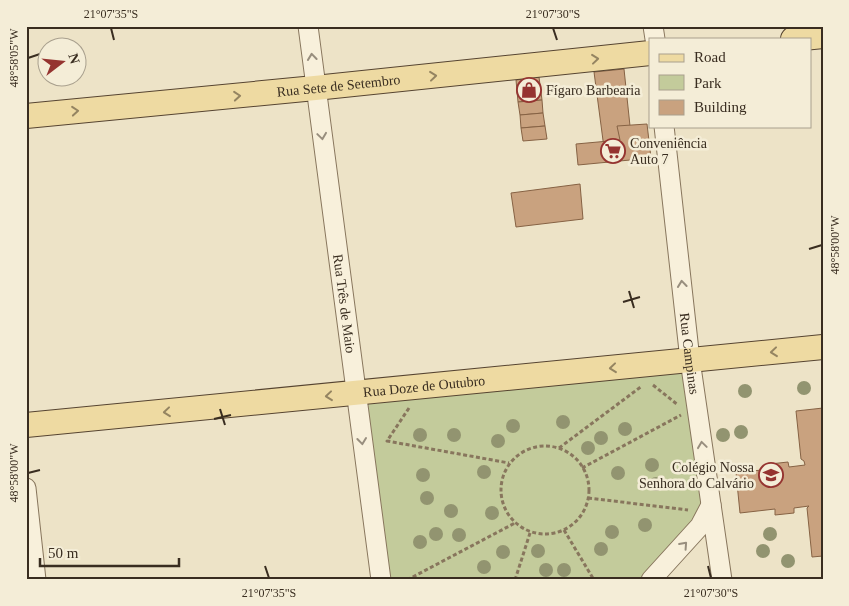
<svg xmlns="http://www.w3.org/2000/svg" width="849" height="606" font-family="Georgia,serif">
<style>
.green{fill:#c3cb9b}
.building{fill:#c9a27f;stroke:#866244}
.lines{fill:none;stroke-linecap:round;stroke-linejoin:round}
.minor-casing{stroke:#88765d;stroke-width:21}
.major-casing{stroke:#564431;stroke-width:26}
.path{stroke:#88765d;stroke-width:3;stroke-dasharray:4 2.5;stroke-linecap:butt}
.minor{stroke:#f8f0db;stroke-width:19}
.major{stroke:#eedaa2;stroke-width:24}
.tree{fill:#929470}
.oneway{stroke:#988e7e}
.oneway2{stroke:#948461}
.ticks{fill:none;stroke:#392d20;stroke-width:2}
.labels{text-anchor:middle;stroke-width:5;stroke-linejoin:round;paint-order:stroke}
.street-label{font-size:14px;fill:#392d20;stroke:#f4edd7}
.poi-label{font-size:14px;fill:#392d20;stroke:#f4edd7;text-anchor:start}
.neatline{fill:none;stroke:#392d20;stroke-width:2}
.ticks-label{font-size:12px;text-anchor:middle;fill:#392d20}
</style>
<rect width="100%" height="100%" fill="#ede3c7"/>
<path class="green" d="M683,368L704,508L643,580H390L363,405Z"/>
<g class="building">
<path d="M624,69L632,145L604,148L594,72Z"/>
<path d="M539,77L542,100L518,102L516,80Z"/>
<path d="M542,100L543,113L520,115L518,102Z"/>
<path d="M543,113L545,126L521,128L520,115Z"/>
<path d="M647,124L651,158L578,165L576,144L620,140L617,126Z"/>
<path d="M545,126L547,139L523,141L521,128Z"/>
<path d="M580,184L583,219L516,227L511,193Z"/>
<path d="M823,408V556L812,557L807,508L809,506L794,508V513L775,515V509L740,513L736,473L770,469V464L788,462L789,467L805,465L804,461L801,459L796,411Z"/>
</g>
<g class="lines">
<defs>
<g id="minor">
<path id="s1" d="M308,26L381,580"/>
<path d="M653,26L655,39"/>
<path id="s2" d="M664,126L690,360L722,580"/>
<path d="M26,488L36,580"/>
<path d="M651,580L700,526L711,505"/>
</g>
<g id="major">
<path d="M793,39L823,36"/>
<path id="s3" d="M26,116L315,88L650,53"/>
<path id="s4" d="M26,425L823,347"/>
</g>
</defs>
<use href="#minor" class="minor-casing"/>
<use href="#major" class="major-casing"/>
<g class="path">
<path d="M653,385L678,405"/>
<path d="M409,408L387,441L509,463"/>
<circle cx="545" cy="490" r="44"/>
<path d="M559,448L642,386"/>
<path d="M582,468L681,415"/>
<path d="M588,498L688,510"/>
<path d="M564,530L594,580"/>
<path d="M407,580L515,523"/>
<path d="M515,580L530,533"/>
</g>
<use href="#minor" class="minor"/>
<use href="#major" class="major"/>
</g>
<g class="tree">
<circle cx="804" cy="388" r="7"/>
<circle cx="745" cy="391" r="7"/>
<circle cx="563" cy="422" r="7"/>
<circle cx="513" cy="426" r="7"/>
<circle cx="625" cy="429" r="7"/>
<circle cx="741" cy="432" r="7"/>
<circle cx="420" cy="435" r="7"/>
<circle cx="454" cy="435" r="7"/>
<circle cx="723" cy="435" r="7"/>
<circle cx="601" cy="438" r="7"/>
<circle cx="498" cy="441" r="7"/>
<circle cx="588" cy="448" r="7"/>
<circle cx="652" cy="465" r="7"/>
<circle cx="484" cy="472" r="7"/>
<circle cx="618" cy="473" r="7"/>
<circle cx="423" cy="475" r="7"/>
<circle cx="656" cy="484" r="7"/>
<circle cx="427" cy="498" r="7"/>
<circle cx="451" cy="511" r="7"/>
<circle cx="492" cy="513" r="7"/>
<circle cx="645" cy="525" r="7"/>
<circle cx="612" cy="532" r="7"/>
<circle cx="436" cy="534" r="7"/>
<circle cx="770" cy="534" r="7"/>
<circle cx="459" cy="535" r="7"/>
<circle cx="420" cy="542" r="7"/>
<circle cx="601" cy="549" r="7"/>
<circle cx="538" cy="551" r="7"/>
<circle cx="763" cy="551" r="7"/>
<circle cx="503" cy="552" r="7"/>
<circle cx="788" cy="561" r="7"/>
<circle cx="484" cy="567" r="7"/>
<circle cx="546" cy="570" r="7"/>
<circle cx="564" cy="570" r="7"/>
</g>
<defs><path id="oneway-chevron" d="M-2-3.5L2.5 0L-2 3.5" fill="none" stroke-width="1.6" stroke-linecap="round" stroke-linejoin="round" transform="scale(1.25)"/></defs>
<g class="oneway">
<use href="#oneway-chevron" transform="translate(312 57) rotate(-96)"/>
<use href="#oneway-chevron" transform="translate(322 136) rotate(82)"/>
<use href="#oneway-chevron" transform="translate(682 284) rotate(-96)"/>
<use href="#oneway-chevron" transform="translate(362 441) rotate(83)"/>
<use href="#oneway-chevron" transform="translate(702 445) rotate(-98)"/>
<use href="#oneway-chevron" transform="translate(684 545) rotate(-48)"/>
</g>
<g class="oneway2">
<use href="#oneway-chevron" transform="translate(595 59) rotate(-6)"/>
<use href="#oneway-chevron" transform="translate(433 76) rotate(-6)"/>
<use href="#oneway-chevron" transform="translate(237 96) rotate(-5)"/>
<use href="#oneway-chevron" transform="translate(75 111) rotate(-5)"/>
<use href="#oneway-chevron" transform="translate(774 352) rotate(174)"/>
<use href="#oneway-chevron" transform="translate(613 368) rotate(174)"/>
<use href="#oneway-chevron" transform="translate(329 396) rotate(174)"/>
<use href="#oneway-chevron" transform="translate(167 412) rotate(174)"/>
</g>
<path class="ticks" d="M111,28L114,40M553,28L557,40M28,58L40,54M809,249L822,245M629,291L634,308M623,302L640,297M220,409L225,425M214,419L231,415M28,473L40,470M265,566L269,578M708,566L711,578"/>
<defs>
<symbol id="shop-ring" viewBox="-11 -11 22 22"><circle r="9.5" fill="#f4edd7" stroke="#953430" stroke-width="1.5"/><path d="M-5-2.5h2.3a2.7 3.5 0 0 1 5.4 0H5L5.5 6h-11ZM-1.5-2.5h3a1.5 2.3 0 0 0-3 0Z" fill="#953430"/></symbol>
<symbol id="supermarket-ring" viewBox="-11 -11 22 22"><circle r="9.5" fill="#f4edd7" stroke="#953430" stroke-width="1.5"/><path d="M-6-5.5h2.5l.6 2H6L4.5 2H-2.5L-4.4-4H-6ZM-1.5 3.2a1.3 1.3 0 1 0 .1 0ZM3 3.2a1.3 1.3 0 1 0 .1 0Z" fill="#953430"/></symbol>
<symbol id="school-ring" viewBox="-11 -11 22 22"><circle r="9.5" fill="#f4edd7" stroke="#953430" stroke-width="1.5"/><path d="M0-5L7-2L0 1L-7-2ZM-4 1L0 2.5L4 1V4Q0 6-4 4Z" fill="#953430"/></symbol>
</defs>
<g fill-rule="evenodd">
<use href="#shop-ring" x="515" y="76" width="28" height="28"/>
<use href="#supermarket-ring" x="599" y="137" width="28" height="28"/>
<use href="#school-ring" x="757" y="461" width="28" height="28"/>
</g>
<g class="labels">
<g class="street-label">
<text dy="5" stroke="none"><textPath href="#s3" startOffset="314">Rua Sete de Setembro</textPath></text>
<text dy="5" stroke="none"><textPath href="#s1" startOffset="280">Rua Três de Maio</textPath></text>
<text dy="5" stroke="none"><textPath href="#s2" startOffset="229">Rua Campinas</textPath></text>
<text dy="5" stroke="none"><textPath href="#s4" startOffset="400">Rua Doze de Outubro</textPath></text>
</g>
<g class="poi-label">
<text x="546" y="95">Fígaro Barbearia</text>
<text x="630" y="148">Conveniência<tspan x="630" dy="16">Auto 7</tspan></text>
<text x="754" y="472" text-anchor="end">Colégio Nossa<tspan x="754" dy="16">Senhora do Calvário</tspan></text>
</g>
</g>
<rect width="849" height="606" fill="none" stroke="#f4edd7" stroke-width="55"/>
<rect x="649" y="38" width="162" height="90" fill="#f4edd7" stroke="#a9a08e"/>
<rect x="659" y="54" width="25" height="8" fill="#eedaa2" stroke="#a9a08e"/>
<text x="694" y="62" font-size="15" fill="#392d20">Road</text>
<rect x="659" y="75" width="25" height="15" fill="#c3cb9b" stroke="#a9a08e"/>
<text x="694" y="88" font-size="15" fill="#392d20">Park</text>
<rect x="659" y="100" width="25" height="15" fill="#c9a27f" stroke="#a9a08e"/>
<text x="694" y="112" font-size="15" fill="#392d20">Building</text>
<g transform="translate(62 62) rotate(74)"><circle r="24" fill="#f4edd7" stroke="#a9a08e"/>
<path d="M0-4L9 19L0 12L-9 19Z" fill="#953430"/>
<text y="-8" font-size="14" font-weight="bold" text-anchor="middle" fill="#392d20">N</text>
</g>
<path d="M40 558v8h139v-8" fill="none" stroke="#392d20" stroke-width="2.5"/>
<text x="48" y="558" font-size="15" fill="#392d20" stroke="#f4edd7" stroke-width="4" paint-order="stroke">50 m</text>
<rect x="28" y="28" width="794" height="550" class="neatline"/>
<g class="ticks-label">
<text x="111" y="18">21°07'35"S</text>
<text x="553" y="18">21°07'30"S</text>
<text transform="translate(14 58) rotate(-90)" y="4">48°58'05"W</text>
<text transform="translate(835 245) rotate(-90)" y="4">48°58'00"W</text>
<text transform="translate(14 473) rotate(-90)" y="4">48°58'00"W</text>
<text x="269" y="597">21°07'35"S</text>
<text x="711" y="597">21°07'30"S</text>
</g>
</svg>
